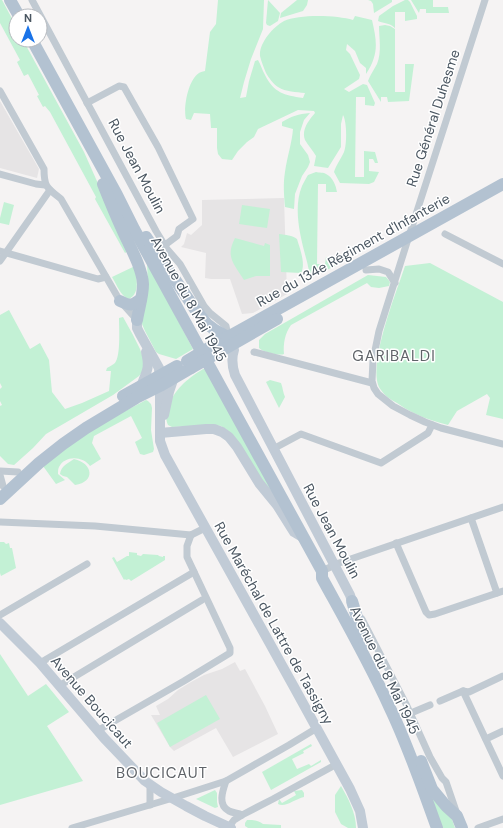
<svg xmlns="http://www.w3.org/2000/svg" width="503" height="828" font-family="'DM Sans',sans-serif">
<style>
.education{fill:#e6e4e5}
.green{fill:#c3f1d5}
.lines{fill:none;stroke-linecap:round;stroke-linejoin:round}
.street{stroke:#c1cad2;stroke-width:7}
.secondary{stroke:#c1cbd6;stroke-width:10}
.primary{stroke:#b3c2d1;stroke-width:12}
.primary-bridge{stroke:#b3c2d1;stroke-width:12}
.labels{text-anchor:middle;stroke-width:3;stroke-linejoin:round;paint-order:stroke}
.street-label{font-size:14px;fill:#4a5661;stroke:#fff}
.neighbourhood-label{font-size:15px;letter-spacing:1px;fill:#5f6368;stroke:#fff}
</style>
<rect width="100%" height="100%" fill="#f5f3f3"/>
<g class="education">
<path d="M0,101L39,169L37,178L0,168Z"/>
<path d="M284,198L287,294L253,313L242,314L230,279H211L205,278L206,253L181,247L184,244L187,233L191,235L202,225V200Z"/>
<path d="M235,662L240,671L245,669L265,706L278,734L233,757L216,728L174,751L170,747L151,715H160L156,706L168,699L178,690L191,682L204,675L222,669Z"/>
</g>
<g class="green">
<path d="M0,0H2L16,26V40H23L84,152L128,251L125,253L95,199L96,197L50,112L45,106L43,107L37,96L39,95L28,74L24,76L17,62L20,60L0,23Z"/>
<path d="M218,0H264L263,29L251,59L244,82L240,98L246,97L249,81L255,61L258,60C261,65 262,70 265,75C274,93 284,95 303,98L305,93C296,92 286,92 278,87C273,84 269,78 266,73C264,68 261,61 260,56C259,43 273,27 284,21C299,14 337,15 353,20L355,16L372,20C377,42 379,54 366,74V68L360,63L355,51L347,44L346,50L350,54L360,75L359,79L344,89L349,92L363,84L367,85L375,103L374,106L365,105V97H356L355,177H364V151L375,152L378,163H375L373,159H369V171L379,172L374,182L369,184L340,183L334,172C336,165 341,159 344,152C347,144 347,122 343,115L341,124V147L328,168L314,166L316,156C313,151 308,145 305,140C301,130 309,120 315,113L314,111L298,110L258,129L254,137L247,142L238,151L232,160L222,159L218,154L217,148V128H211L210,114L194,113L191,120L186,119C183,108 188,80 199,73C200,72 202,72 205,71L210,32L216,24Z"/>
<path d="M268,0L280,13L278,21L270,26L267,25L266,23Z"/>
<path d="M297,0H308L307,5L303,11L280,18L281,13Z"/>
<path d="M368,0H392V2L374,13L373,4L371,1Z"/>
<path d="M405,0H408L410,2L417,16V19L405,21V12H395V28C388,22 385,24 378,21L379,16L393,6Z"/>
<path d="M411,0H433V7H448L449,13H426V9H420L419,13Z"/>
<path d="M385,25L390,26L395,29V92H405V64H414L409,101L388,102L387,97H381V102L368,81C370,75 374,70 377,64C382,52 379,38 379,26Z"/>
<path d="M310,113L304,120L300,132V144L308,155L310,162L308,167L302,176L295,194L294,209L285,207C284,195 283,184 285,172C287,157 292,143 293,129L282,126V122C292,116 298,114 310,113Z"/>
<path d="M316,172C319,173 324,172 326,174C333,177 336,186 337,192H326V184H318L317,264H325L326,257H336L335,266L316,275L311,276C308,270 308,264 306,258C300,235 293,208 302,186C304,182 306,178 308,175Z"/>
<path d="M4,202L14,205L9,225L0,223V218Z"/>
<path d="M242,205L270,209L267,228L239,224Z"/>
<path d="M279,234C286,235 292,235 297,239C300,249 306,264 301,273L281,272Z"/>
<path d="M235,238L264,246L265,243L270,245V276H256L244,280C234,264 225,257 235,238Z"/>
<path d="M147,262L193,349L176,359L159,354L156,352L145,331L142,324V315L148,287Z"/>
<path d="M430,263L503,302V419L486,415L490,398L487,394L457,411L448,425C437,422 426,419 416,414C409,411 403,407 397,403C391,400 385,396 381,390C365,369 397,291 405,266Z"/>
<path d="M135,266C136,277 141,293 129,299C121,297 117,285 112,277Z"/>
<path d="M368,275L386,277L390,282L389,286L379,288L371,287L367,283L291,325C285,333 283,344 284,354C279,356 263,352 259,348V340L265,334Z"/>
<path d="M9,310L30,349L40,343L49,360L52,392L65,409L82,403L109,391L111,371H106L107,368C110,366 113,365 115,363C121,355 119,328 119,318L123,317L133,335L140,349L144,361L143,371L139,376L113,395L65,423L46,434L33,448L14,465L8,464L0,456V406L2,405L0,401V389L2,387L0,383V315Z"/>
<path d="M203,369H205L273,492L271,493L227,430L221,426L215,425L172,427L168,425C165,419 167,415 168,409C173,390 187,379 203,369Z"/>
<path d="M270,380L281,383C283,388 283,393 285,397L279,408L266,382Z"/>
<path d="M146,400L148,401L151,404L152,408L151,430L154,449L153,452L144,455L140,454L135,442L142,438L131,416L94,436L92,443L101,459L90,466C83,456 65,455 59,467C58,469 58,471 58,474L65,480L56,484L43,466L91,429Z"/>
<path d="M74,459C93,463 96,482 75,485L67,477L63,476L60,474C61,466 68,463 74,459Z"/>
<path d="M0,542H4L6,544L9,543L10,548H12L16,568L1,576L0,573Z"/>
<path d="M129,552L137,553V555L141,556L143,554L158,555L159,556L163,557V556H165V560L131,581L129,579L126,580L125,579L124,580L112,558L114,557L117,562L127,556H129Z"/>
<path d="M0,654L28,696L46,684L69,712L47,726L83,781L0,805Z"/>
<path d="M206,695L220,719L170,747L157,723Z"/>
<path d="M311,744L312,746L303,751L304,753L292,759L297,769L309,764L311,766L321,760V762L271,790L262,772Z"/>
<path d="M424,784L450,814L455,828H440Z"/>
<path d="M341,786C348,798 356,813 356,828H348L341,824L335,812V795Z"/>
<path d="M215,790L217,793V802L218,807L215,808L196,799Z"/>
<path d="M302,790L304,793V797C295,799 285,808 278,804L279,799L282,803L296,795L294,791Z"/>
<path d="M247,820C253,820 258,820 263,824L281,825V828H248L245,826V823Z"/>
</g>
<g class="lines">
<g class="street">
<path d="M32,0L156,231L167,249L180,264L204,306L210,313L226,326L227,331L226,336"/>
<path d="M485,0L409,236L379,331L373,360L372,381L374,388L378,394L393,406L410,415L425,422L441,428L503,444"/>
<path d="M0,91L44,169C44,187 47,188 61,199L120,301L137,320"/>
<path d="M87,103L119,86L124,87L158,147L193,219L179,229L177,236L165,245"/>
<path d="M0,174L36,184L45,185"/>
<path d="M445,234L503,264"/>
<path d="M0,251L98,279L106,277"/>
<path d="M0,261L50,190"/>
<path d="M366,270L379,269L388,272L395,283"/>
<path d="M254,352L372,383"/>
<path d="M273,449L301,434L381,463L428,433L432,425"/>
<path d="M0,471L18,472"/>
<path d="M0,475L3,486"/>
<path d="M471,518L497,593"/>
<path d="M0,522L95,526L191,535L205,528"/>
<path d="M396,543L426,612L429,615L435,614L503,591"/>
<path d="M322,571L339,563L503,507"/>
<path d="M0,615L87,564"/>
<path d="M362,619L406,704L430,757L442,778L446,782L457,814"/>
<path d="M40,663L194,572"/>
<path d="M59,686L202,600"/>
<path d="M463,691L503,776"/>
<path d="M440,701L463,691L469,692L503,676"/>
<path d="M411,713L430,705"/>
<path d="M97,731L184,681L230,653V648L187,557V546L191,535"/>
<path d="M486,739L503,731"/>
<path d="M226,781C223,790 217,805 229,811C233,813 238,813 242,815"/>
<path d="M150,805V785"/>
<path d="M72,828L173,798L226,781L289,745L317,728"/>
<path d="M228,828L234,820L242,815L273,799L337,764"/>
<path d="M478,828L503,819"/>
</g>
<g class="secondary">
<path d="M137,320V328L140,334L159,368L160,386V441L165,455L294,687L350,789L360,811L363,828"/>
<path d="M228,340L234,350C231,359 232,366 235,375L337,570L350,595L352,601"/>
<path d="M141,386C147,371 150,368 146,352"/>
<path d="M164,415L169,392L174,377"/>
<path d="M160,433L206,429H214L222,432L229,437L237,447L259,483L277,505L294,532L304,538"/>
<path d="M0,623L40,663L104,738L145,781L161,792L186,806L205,816L231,828"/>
</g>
<g class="primary">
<path d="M10,0L19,16"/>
<path d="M32,40L117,195L134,229L322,571V578C345,620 369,662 389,706C408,745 422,787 437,828"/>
<path d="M103,184C109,199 115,214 122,229C129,245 142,267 143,284C143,296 139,308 137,320"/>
<path d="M146,237L195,309L207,324L215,330L226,336"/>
<path d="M120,301C130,306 132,306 141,299"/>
<path d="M217,343L503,184"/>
<path d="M221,351L277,319"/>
<path d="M123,396L177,366"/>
<path d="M0,499L39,463L63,444L86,428L136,398L160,386L191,368"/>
<path d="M352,601L365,644"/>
<path d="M421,761L432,789L446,806L457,816L462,828"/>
</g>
<g class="primary-bridge">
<path d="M187,361L217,343"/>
<path d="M191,368L221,351"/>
</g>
</g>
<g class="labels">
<g class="street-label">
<text transform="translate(433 118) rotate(-72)" y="5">Rue Général Duhesme</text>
<text transform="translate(137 166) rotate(62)" y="5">Rue Jean Moulin</text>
<text transform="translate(353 250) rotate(-29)" y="5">Rue du 134e Régiment d'Infanterie</text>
<text transform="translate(189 299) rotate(61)" y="5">Avenue du 8 Mai 1945</text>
<text transform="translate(332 531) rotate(62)" y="5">Rue Jean Moulin</text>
<text transform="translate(274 623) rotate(61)" y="5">Rue Maréchal de Lattre de Tassigny</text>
<text transform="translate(385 670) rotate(64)" y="5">Avenue du 8 Mai 1945</text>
<text transform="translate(92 702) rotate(49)" y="5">Avenue Boucicaut</text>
</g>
<g class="neighbourhood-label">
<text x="394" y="361">GARIBALDI</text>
<text x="162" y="778">BOUCICAUT</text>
</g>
</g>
<g transform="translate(28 28)"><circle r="19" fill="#ffffff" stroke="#b7bbc0"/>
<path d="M0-3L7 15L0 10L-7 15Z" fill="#1a73e8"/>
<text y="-6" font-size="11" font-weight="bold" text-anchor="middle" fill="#4a5661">N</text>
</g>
</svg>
